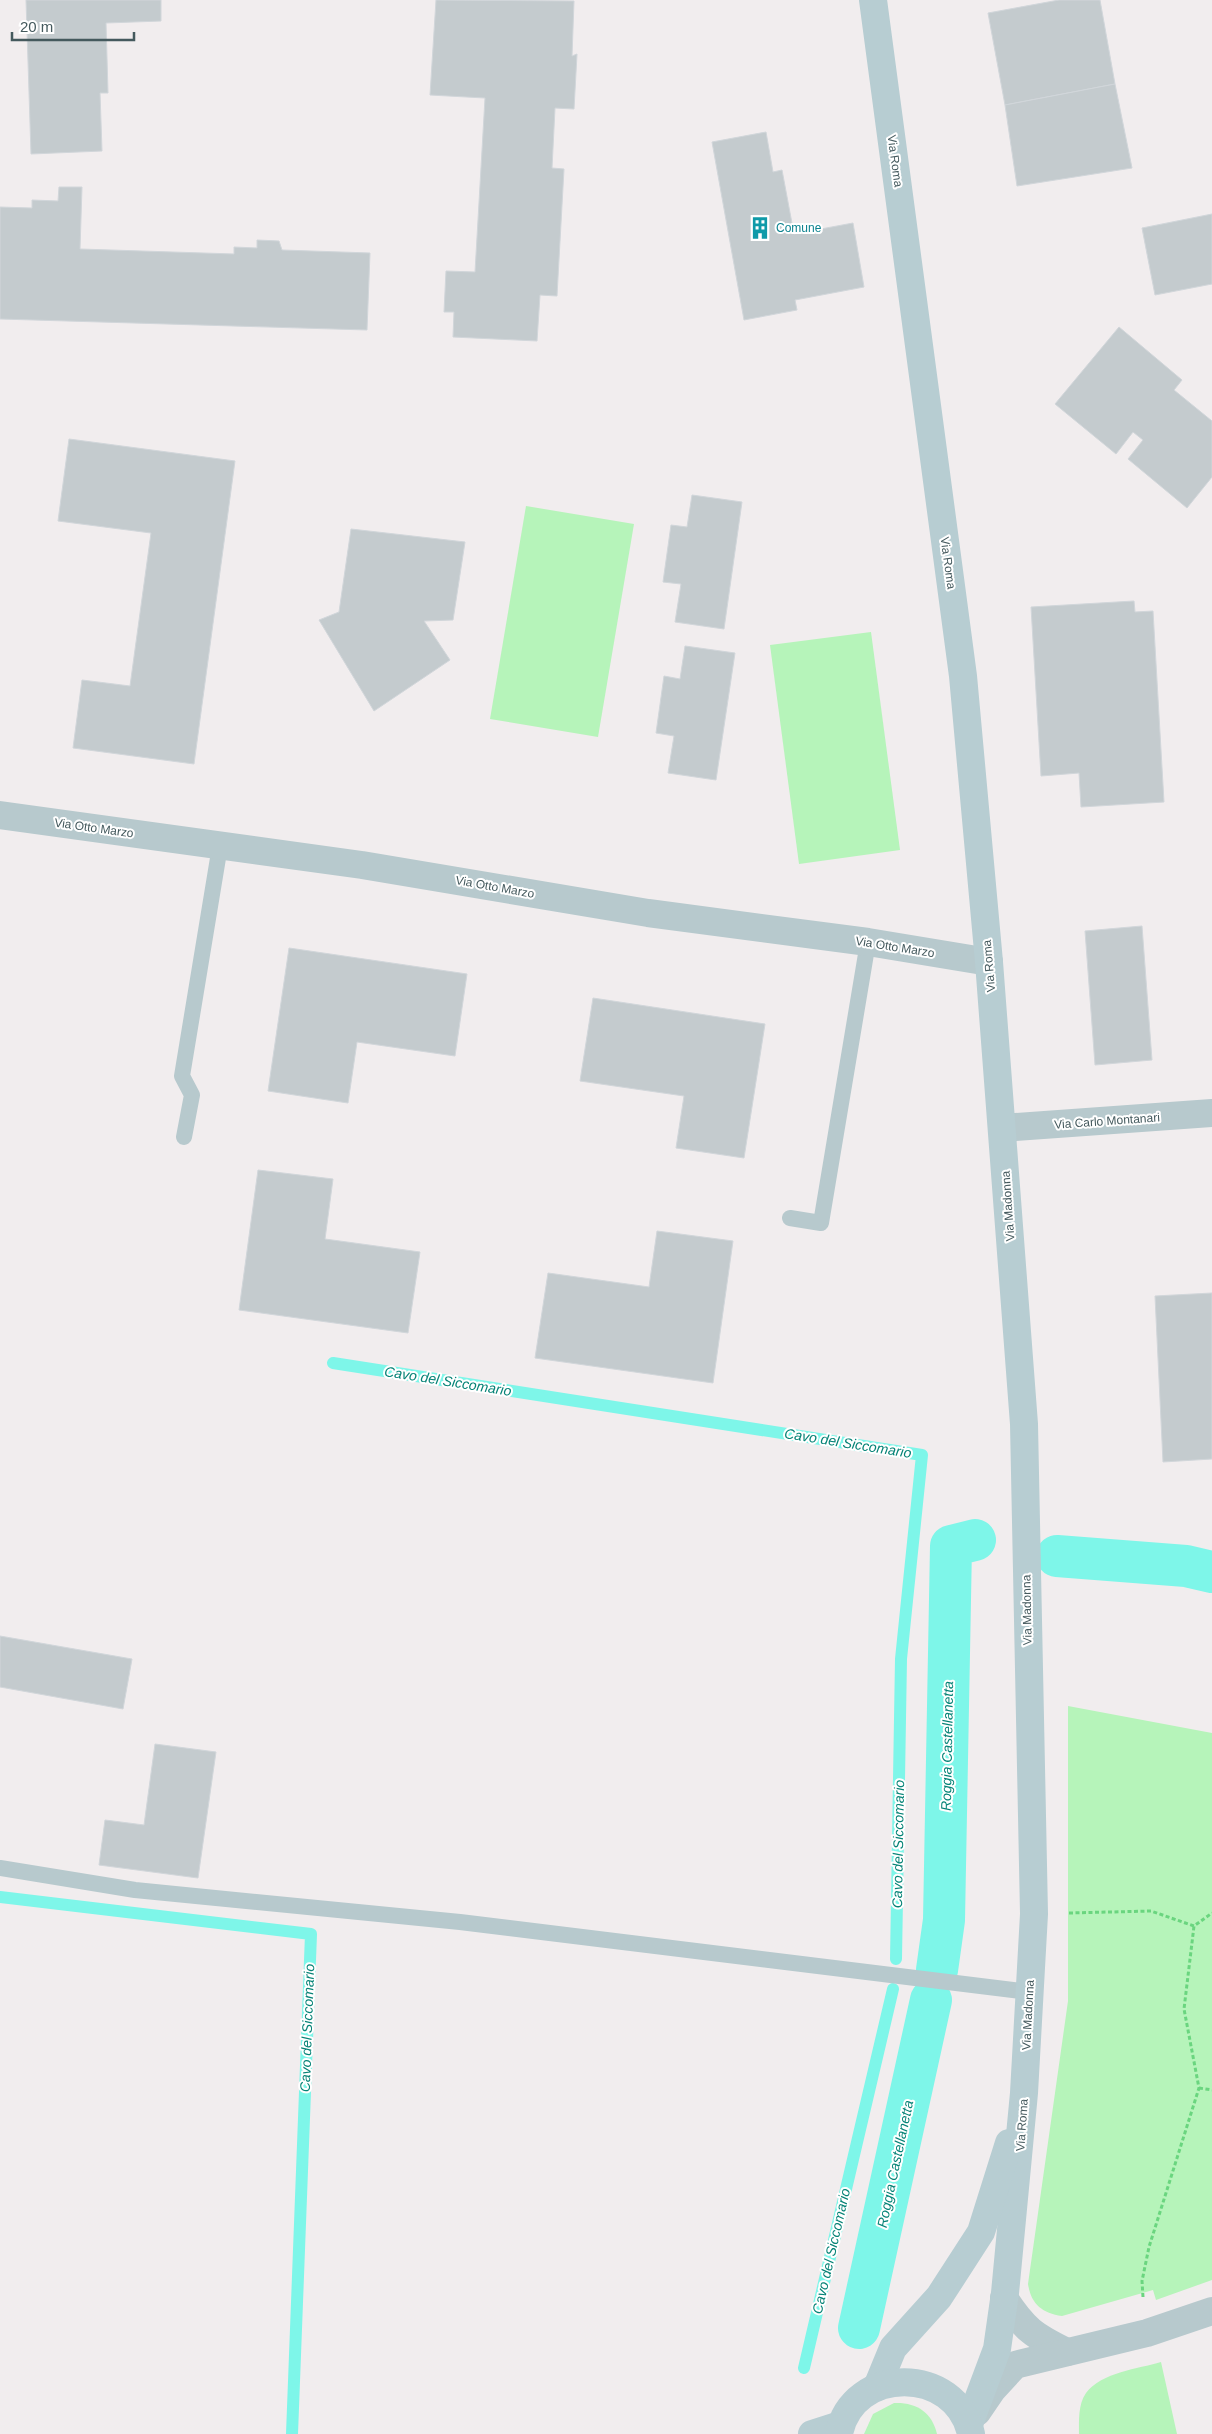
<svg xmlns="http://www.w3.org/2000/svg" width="1212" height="2434" font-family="Helvetica,sans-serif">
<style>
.green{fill:#b6f4ba}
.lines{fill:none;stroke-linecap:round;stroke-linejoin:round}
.stream{stroke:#7ef6e9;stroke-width:12}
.canal{stroke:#7ef6e9;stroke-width:42}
.building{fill:#c4cbce;stroke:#d1d6da}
.path{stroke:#6ad57f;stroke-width:3;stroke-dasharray:4 2.5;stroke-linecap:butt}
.lane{stroke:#b7c9cd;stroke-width:16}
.street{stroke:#b7c9cd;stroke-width:28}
.secondary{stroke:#b7cdd2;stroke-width:28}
.labels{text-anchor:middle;stroke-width:4;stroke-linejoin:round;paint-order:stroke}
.street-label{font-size:12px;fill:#44595d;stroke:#fff}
.culture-label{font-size:12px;fill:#0d838f;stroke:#fff;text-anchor:start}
.water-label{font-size:14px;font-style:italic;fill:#058376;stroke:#fff}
</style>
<rect width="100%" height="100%" fill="#f1edee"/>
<g class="green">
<path d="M526,506L634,524L598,737L490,719Z"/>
<path d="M871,632L900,850L799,864L770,645Z"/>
<path d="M1068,1706L1212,1733V2280L1156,2300L1153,2290L1062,2316C1042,2313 1031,2304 1028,2284L1068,2001Z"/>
<path d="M1161,2362L1177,2434H1079C1079,2421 1078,2404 1086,2393C1102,2372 1138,2369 1161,2362Z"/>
<path d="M894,2403C916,2402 932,2412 937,2434H864L873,2414Z"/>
</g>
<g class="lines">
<g class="stream">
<path d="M333,1363L922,1455L901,1659L896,1959"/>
<path d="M0,1897L311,1934L292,2434"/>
<path d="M804,2368L893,1989"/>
</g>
<g class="canal">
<path d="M1057,1556L1186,1566L1212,1572"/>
<path d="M937,1970L944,1920L951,1546L975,1540"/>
<path d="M859,2328L931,2000"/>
</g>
</g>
<g class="building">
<path d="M26,0H161V21L106,23L108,93H100L102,151L31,154Z"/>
<path d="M436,0L574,1L572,56L577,54L574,109L555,108L552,168L564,169L557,296L540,295L537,341L453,337L454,312H444L446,271L475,272L485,98L430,95Z"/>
<path d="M1059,0H1100L1115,84L1005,105L988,13Z"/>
<path d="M1115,84L1132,168L1017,186L1005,105Z"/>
<path d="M766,132L773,172L782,170L794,234L853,223L864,287L795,300L797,310L744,320L712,142Z"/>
<path d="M59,187H82L80,249L234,254V247L257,248V240L279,241L282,250L370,253L367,330L0,319V207L32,208V200L58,201Z"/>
<path d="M1212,214V284L1155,295L1142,228Z"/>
<path d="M1119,327L1182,380L1174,390L1212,421V477L1187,508L1128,459L1143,440L1133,432L1116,454L1055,404Z"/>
<path d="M69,439L235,461L194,764L73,748L82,680L130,686L151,533L58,521Z"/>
<path d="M692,495L742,502L724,629L675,622L681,584L663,582L671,525L687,527Z"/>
<path d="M351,529L465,542L453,620L424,621L450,660L374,711L319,620L339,612Z"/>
<path d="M1134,601L1135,612L1153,611L1164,802L1081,807L1079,773L1041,776L1031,607Z"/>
<path d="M685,646L735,653L716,780L668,773L674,736L656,733L664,676L680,679Z"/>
<path d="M1142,926L1152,1060L1095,1065L1085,931Z"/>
<path d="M289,948L467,974L455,1056L357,1042L348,1103L268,1091Z"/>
<path d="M593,998L765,1024L744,1158L676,1148L684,1096L580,1081Z"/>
<path d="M258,1170L333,1179L325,1239L420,1252L408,1333L239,1310Z"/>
<path d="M657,1231L733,1241L713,1383L535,1358L548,1273L649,1287Z"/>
<path d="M1212,1293V1459L1163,1462L1155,1296Z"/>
<path d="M0,1636L132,1659L123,1709L0,1687Z"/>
<path d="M155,1744L216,1752L198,1878L99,1865L105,1820L144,1825Z"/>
</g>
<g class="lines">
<g class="path">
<path d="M1069,1913L1151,1911L1194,1926L1212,1913"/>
<path d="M1199,2088L1212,2090"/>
<path d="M1143,2297L1142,2281L1149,2247L1199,2088L1184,2009L1194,1926"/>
</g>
<g class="lane">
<path d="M184,1137L192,1095L182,1076L220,846"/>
<path d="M790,1218L821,1223L868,942"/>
<path d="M0,1868L135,1890L460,1922L1029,1992"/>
</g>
<g class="street">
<path d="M0,815L362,865L648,913L868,942L989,962"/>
<path d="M1002,1128L1212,1113"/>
<path d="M1004,2298C1024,2329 1034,2336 1067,2352"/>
<path d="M977,2412L992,2390L1015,2365L1147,2333L1212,2311"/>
</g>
<g class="secondary">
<path d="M873,0L963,676L989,962L1024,1424L1034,1914L1024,2093L1005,2293L997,2349L969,2424"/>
<path d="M877,2387L893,2348L939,2297L981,2232L1009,2143"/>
<path d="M812,2434L840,2425"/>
<path d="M839,2434C852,2365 956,2365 971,2434"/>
</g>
</g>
<defs>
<symbol id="building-bare" viewBox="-9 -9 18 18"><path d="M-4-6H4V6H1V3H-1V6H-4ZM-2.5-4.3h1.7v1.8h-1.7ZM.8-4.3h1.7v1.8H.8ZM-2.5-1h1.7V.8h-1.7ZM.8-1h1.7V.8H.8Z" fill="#0f9aa8" stroke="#fff" stroke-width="2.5" paint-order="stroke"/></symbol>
</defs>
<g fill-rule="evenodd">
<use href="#building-bare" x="744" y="212" width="32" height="32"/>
</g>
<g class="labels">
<g class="street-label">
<text transform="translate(895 161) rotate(82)" y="4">Via Roma</text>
<text transform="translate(948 563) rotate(82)" y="4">Via Roma</text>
<text transform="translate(94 828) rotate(8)" y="4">Via Otto Marzo</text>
<text transform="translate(495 887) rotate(10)" y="4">Via Otto Marzo</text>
<text transform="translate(895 947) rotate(9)" y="4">Via Otto Marzo</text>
<text transform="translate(989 966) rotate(-95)" y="4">Via Roma</text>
<text transform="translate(1107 1121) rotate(-4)" y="4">Via Carlo Montanari</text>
<text transform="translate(1008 1206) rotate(-94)" y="4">Via Madonna</text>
<text transform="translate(1027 1610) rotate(-91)" y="4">Via Madonna</text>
<text transform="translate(1028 2015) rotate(-87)" y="4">Via Madonna</text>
<text transform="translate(1022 2125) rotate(-86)" y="4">Via Roma</text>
</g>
<g class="culture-label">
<text x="776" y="232">Comune</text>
</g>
<g class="water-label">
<text transform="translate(448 1381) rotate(9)" y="5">Cavo del Siccomario</text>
<text transform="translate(848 1443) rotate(9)" y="5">Cavo del Siccomario</text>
<text transform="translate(947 1746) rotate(-89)" y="5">Roggia Castellanetta</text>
<text transform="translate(898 1844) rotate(-89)" y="5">Cavo del Siccomario</text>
<text transform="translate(307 2028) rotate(-88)" y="5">Cavo del Siccomario</text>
<text transform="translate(895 2164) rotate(-78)" y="5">Roggia Castellanetta</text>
<text transform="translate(831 2251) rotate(-77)" y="5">Cavo del Siccomario</text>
</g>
</g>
<path d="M12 32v8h122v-8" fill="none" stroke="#44595d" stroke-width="2.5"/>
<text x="20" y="32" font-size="15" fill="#44595d" stroke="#ffffff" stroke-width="4" paint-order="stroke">20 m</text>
</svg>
